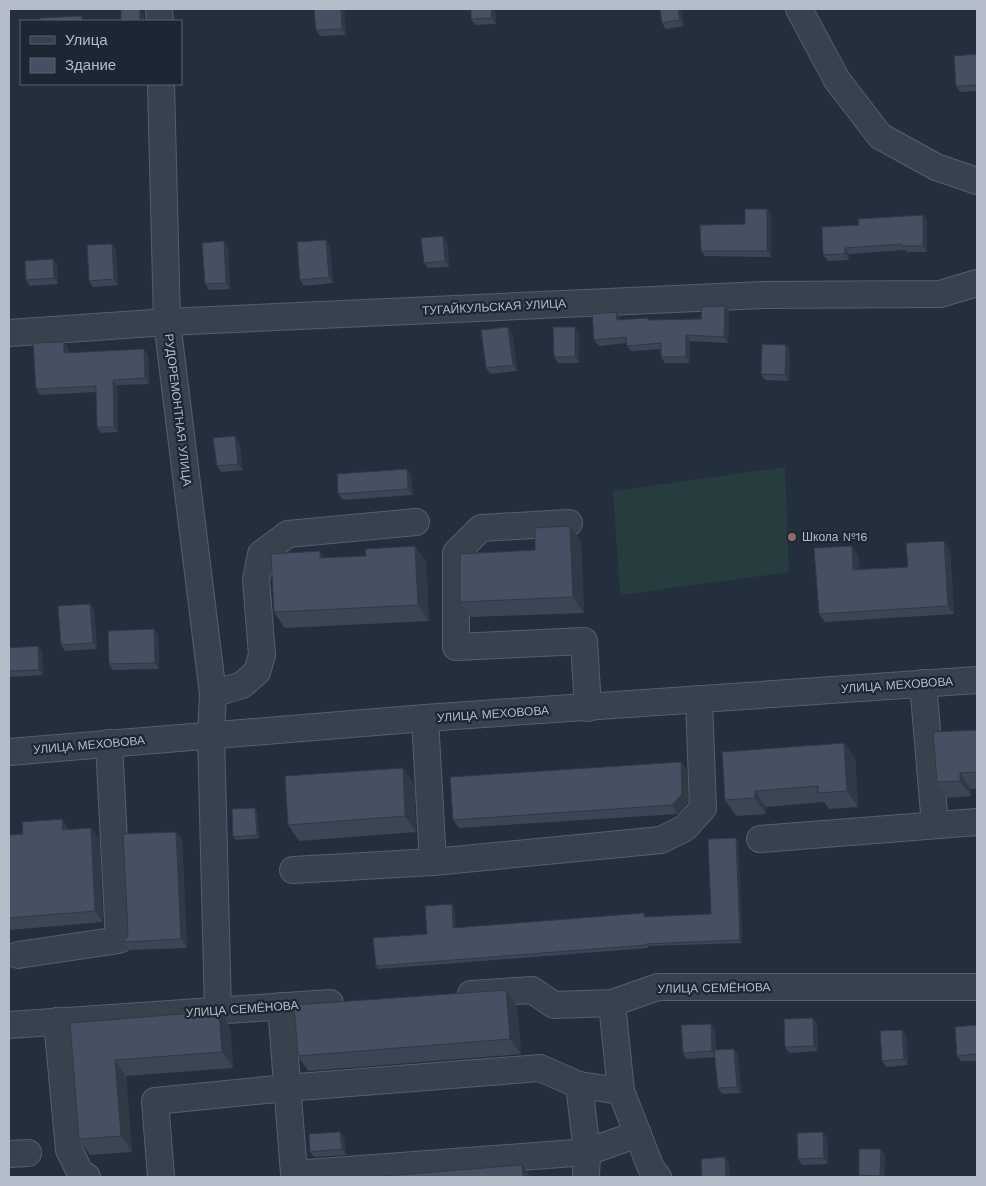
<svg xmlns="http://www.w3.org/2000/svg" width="986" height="1186" font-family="'Work Sans',sans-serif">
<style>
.grass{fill:#263c3f}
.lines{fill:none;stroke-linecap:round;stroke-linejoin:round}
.minor-casing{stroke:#565f6c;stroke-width:28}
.minor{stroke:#38414e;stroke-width:26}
.wall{fill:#3b4654}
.shaded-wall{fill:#303945}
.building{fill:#455162;stroke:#303945}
.education-dot{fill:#8d6e63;stroke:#1d2633;stroke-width:2}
.labels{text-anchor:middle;stroke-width:4.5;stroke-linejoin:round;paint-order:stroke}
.street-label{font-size:12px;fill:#b4bcc9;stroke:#1d2633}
.poi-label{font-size:12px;fill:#b4bcc9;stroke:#1d2633;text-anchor:start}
</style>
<rect width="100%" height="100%" fill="#242f3e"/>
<path class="grass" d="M785,467L789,572L620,595L613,491Z"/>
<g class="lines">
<defs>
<g id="minor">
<path d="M159,9L160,21"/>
<path d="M799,9L837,80L880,136L936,167L977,181"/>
<path d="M161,84L167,322L213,694L211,734L218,1011"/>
<path d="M9,333L167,322L763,295L940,294L977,283"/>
<path d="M569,523L481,528L456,553V647L584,641L588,708"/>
<path d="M923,683L935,825"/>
<path d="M213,694L242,685L257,672L262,655L256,580L261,554L288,534L416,522"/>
<path d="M425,718L433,862"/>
<path d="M9,752L425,718L977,680"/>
<path d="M760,839L977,822"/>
<path d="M293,870L433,862L661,840L685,828L703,808L699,699"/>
<path d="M18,955L119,940L109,743"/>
<path d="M471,994L532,990L554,1005L612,1003L658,987H977"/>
<path d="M612,1003L621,1091L651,1168L658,1177"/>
<path d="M281,1006L294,1174L587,1152L638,1134"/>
<path d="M57,1021L69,1150L80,1172L87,1177"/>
<path d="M9,1025L330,1003"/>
<path d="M579,1085L587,1152L586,1177"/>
<path d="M9,1154L28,1153"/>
<path d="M161,1177L155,1101L286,1088L540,1068L579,1085L621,1091"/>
</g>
</defs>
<use href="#minor" class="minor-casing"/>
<use href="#minor" class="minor"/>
</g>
<g class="wall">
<path d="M344,9L346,35L320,36L316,30Z"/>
<path d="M471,9H495L496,24L475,25L471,19Z"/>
<path d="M660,9H681L684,26L666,29L662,23Z"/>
<path d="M977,54V91L960,92L956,86Z"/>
<path d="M767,209L771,215V257L705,256L701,251L745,224Z"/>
<path d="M923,215L927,220V252H907L905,250L849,254V260L828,261L823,255L859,225Z"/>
<path d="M447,242L449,267L428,268L424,263Z"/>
<path d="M112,244L116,250L118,285L93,287L89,281Z"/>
<path d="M330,245L333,283L304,286L300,280Z"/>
<path d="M228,247L230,289L209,290L205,284Z"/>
<path d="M53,259L57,265L58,284L30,286L26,280Z"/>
<path d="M725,306L729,312L728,343L690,341V363H665L661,357V349L631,351L627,346V343L599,346L594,340L616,312L620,318V320L648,318L650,320L701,319Z"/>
<path d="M508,327L512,333L517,371L490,374L486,368Z"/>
<path d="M579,333V363H558L554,357Z"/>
<path d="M64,342L68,348V353L148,355L149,384L117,385L118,432L101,433L97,427L96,392L40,395L36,389Z"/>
<path d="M786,345L790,351L789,381L765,380L761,374Z"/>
<path d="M239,442L243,470L221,472L217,466Z"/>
<path d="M407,469L411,475L413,495L343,500L338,494Z"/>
<path d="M570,526L581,542L584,613L471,617L460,602Z"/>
<path d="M415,546L426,562L429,621L285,628L274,612L320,551L324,558L366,556Z"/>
<path d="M852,546L858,555L859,569L908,567L950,550L954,614L825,622L819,614Z"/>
<path d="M94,610L97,649L65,651L61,645Z"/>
<path d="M154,629L158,635L159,669L113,670L109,664Z"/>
<path d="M38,646L42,652L43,675L9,677V648Z"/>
<path d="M977,730V789H971V796L948,798L937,782Z"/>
<path d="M844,743L855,758L858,807L829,809L824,802L766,807V814L736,816L725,800Z"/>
<path d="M681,762L687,771L688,802L678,814L459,828L453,820Z"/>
<path d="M403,768L414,784L416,832L299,841L288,825Z"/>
<path d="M255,808L257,811L259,838L236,840L233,837Z"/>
<path d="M62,819L69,830L99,839L103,922L9,930V835L23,834Z"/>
<path d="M736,838L738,841L742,943L648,946V948L378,969L376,966L427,934L452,904L454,907L455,928L644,913L646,917L711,914Z"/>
<path d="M182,840L187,948L129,950L123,942L127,937Z"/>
<path d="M517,1006L521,1054L308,1071L298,1056Z"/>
<path d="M70,1023L230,1027L233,1068L126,1076L132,1152L90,1155L79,1139Z"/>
<path d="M711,1024L715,1030L716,1050L738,1054L741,1093L722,1094L718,1088L715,1057L687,1059L683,1053Z"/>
<path d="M817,1024L818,1051L789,1053L785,1047Z"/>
<path d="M977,1025V1061H961L957,1056Z"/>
<path d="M902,1030L906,1035L908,1065L886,1067L882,1061Z"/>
<path d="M340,1132L344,1138L346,1155L314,1157L310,1152Z"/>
<path d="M823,1132L827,1138L828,1164L802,1165L798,1159Z"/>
<path d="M881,1149L885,1155L884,1177H860L859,1175Z"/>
</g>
<g class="shaded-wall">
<path d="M140,9L144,14V21H140Z"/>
<path d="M341,9H344L346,35L342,29Z"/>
<path d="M491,9H495L496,24L492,18Z"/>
<path d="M678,9H681L684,26L680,20Z"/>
<path d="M767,209L771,215V257L767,251Z"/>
<path d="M923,215L927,220V252L923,246Z"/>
<path d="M443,236L447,242L449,267L445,261Z"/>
<path d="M326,240L330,245L333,283L329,277Z"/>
<path d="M224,241L228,247L230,289L226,283Z"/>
<path d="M112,244L116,250L118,285L114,279Z"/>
<path d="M845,248L849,254V260L845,254Z"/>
<path d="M53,259L57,265L58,284L54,278Z"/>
<path d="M725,306L729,312L728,343L724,337Z"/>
<path d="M616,312L620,318L621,326L617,320Z"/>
<path d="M508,327L512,333L517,371L513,365Z"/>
<path d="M575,327L579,333V363L575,357Z"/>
<path d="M686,335L690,341V363L686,357Z"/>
<path d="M64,342L68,348V359L64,353Z"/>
<path d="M786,345L790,351L789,381L785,375Z"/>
<path d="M144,349L148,355L149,384L145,378Z"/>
<path d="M113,380L117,385L118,432L114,427Z"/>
<path d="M235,436L239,442L243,470L238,464Z"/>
<path d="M407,469L411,475L413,495L408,489Z"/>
<path d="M570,526L581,542L584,613L573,597Z"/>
<path d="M944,541L950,550L954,614L948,606Z"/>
<path d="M415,546L426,562L429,621L418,605Z"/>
<path d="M852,546L858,555L859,578L853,570Z"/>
<path d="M320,551L331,567L320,558Z"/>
<path d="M90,604L94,610L97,649L93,643Z"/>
<path d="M154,629L158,635L159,669L155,663Z"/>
<path d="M38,646L42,652L43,675L39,670Z"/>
<path d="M844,743L855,758L858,807L847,791Z"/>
<path d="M681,762L687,771L688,802L678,814L672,805Z"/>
<path d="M403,768L414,784L416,832L405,816Z"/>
<path d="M960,773L971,789V796L960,781Z"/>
<path d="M755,791L766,807V814L755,798Z"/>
<path d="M255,808L257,811L259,838L257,835Z"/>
<path d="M62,819L69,830H63Z"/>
<path d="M91,828L99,839L103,922L95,911Z"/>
<path d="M176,832L182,840L187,948L181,939Z"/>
<path d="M736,838L738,841L742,943L740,940Z"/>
<path d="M452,904L454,907L456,931L453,928Z"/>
<path d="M506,990L517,1006L521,1054L510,1039Z"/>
<path d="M219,1011L230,1027L233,1068L222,1052Z"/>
<path d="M813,1018L817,1024L818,1051L814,1046Z"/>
<path d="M711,1024L715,1030L716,1057L712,1051Z"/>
<path d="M902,1030L906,1035L908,1065L904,1059Z"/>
<path d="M734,1049L738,1054L741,1093L737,1087Z"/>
<path d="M115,1060L126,1076L132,1152L121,1136Z"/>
<path d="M340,1132L344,1138L346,1155L342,1149Z"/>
<path d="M823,1132L827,1138L828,1164L824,1158Z"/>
<path d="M881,1149L885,1155L884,1177H881L880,1176Z"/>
<path d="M725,1157L729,1163L730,1177H726Z"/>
<path d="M522,1165L531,1177H523Z"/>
</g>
<g class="building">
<rect x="121" y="9" width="19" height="12"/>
<path d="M314,9H341L342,29L316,30Z"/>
<path d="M471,9H491L492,18L471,19Z"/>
<path d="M660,9H678L680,20L662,23Z"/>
<path d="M82,16V21H40V18Z"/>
<path d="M977,54V85L956,86L954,56Z"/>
<path d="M745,209H767V251H701L700,225L745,224Z"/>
<path d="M923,215V246H902V244L845,248V254L823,255L822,227L859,225L858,219Z"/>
<path d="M443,236L445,261L424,263L421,238Z"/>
<path d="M326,240L329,277L300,280L297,242Z"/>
<path d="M224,241L226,283L205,284L202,243Z"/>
<path d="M112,244L114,279L89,281L87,245Z"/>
<path d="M53,259L54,278L26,280L25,261Z"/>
<path d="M725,306L724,337L686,335V357H661V343L627,346L626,337L594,340L592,314L616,312L617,320L648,318L649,320L701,319L702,307Z"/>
<path d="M508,327L513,365L486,368L481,330Z"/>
<path d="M553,327H575V357H554Z"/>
<path d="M64,342V353L144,349L145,378L113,380L114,427H97L96,386L36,389L33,343Z"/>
<path d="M762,344L786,345L785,375L761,374Z"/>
<path d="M235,436L238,464L217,466L213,438Z"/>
<path d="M407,469L408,489L338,494L337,474Z"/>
<path d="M570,526L573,597L460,602V554L535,550V528Z"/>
<path d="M944,541L948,606L819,614L814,548L852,546L853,570L908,567L906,543Z"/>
<path d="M415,546L418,605L274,612L271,554L320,551V558L366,556L365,549Z"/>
<path d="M90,604L93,643L61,645L58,606Z"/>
<path d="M154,629L155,663L109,664L108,631Z"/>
<path d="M38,646L39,670L9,671V648Z"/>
<path d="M977,730V772L960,773V781L937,782L933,732Z"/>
<path d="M844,743L847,791L818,793V786L755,791V798L725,800L722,752Z"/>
<path d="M681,762L682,794L672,805L453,820L450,777Z"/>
<path d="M403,768L405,816L288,825L285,776Z"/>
<path d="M255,808L257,835L233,837L232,809Z"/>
<path d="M62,819L63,830L91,828L95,911L9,918V835L23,834L22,822Z"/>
<path d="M176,832L181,939L123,942L127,937L128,931L123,834Z"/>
<path d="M736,838L740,940L646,944V945L376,966L373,938L427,934L425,906L452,904L453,928L644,913V917L711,914L708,839Z"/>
<path d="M506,990L510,1039L298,1056L294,1005Z"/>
<path d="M219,1011L222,1052L115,1060L121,1136L79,1139L70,1023Z"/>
<path d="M813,1018L814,1046L785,1047L784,1019Z"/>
<path d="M711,1024L712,1051L683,1053L681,1025Z"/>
<path d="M977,1025V1054L957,1056L955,1027Z"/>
<path d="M902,1030L904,1059L882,1061L880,1031Z"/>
<path d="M734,1049L737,1087L718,1088L714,1050Z"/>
<path d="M340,1132L342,1149L310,1152L309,1134Z"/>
<path d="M823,1132L824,1158L798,1159L797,1133Z"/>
<path d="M859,1149H881L880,1176L859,1175Z"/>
<path d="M725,1157L726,1177H702L701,1159Z"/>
<path d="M522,1165L523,1177H372Z"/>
</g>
<circle class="education-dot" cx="792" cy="537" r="5"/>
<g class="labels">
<g class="street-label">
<text transform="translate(494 307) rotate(-3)" y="4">ТУГАЙКУЛЬСКАЯ УЛИЦА</text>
<text transform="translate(178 410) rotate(83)" y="4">РУДОРЕМОНТНАЯ УЛИЦА</text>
<text transform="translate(897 685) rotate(-4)" y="4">УЛИЦА МЕХОВОВА</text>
<text transform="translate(493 714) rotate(-4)" y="4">УЛИЦА МЕХОВОВА</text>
<text transform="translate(89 745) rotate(-5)" y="4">УЛИЦА МЕХОВОВА</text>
<text transform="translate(714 988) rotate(-1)" y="4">УЛИЦА СЕМЁНОВА</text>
<text transform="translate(242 1009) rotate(-4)" y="4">УЛИЦА СЕМЁНОВА</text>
</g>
<g class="poi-label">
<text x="802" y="541">Школа №16</text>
</g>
</g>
<rect width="986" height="1186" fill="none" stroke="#b4bcc9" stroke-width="20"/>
<rect x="20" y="20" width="162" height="65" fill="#1d2633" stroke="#59626f"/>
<rect x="30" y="36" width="25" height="8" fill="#38414e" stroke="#59626f"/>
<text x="65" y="45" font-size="15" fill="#b4bcc9">Улица</text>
<rect x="30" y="58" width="25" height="15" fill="#455162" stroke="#59626f"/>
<text x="65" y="70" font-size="15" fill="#b4bcc9">Здание</text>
</svg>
